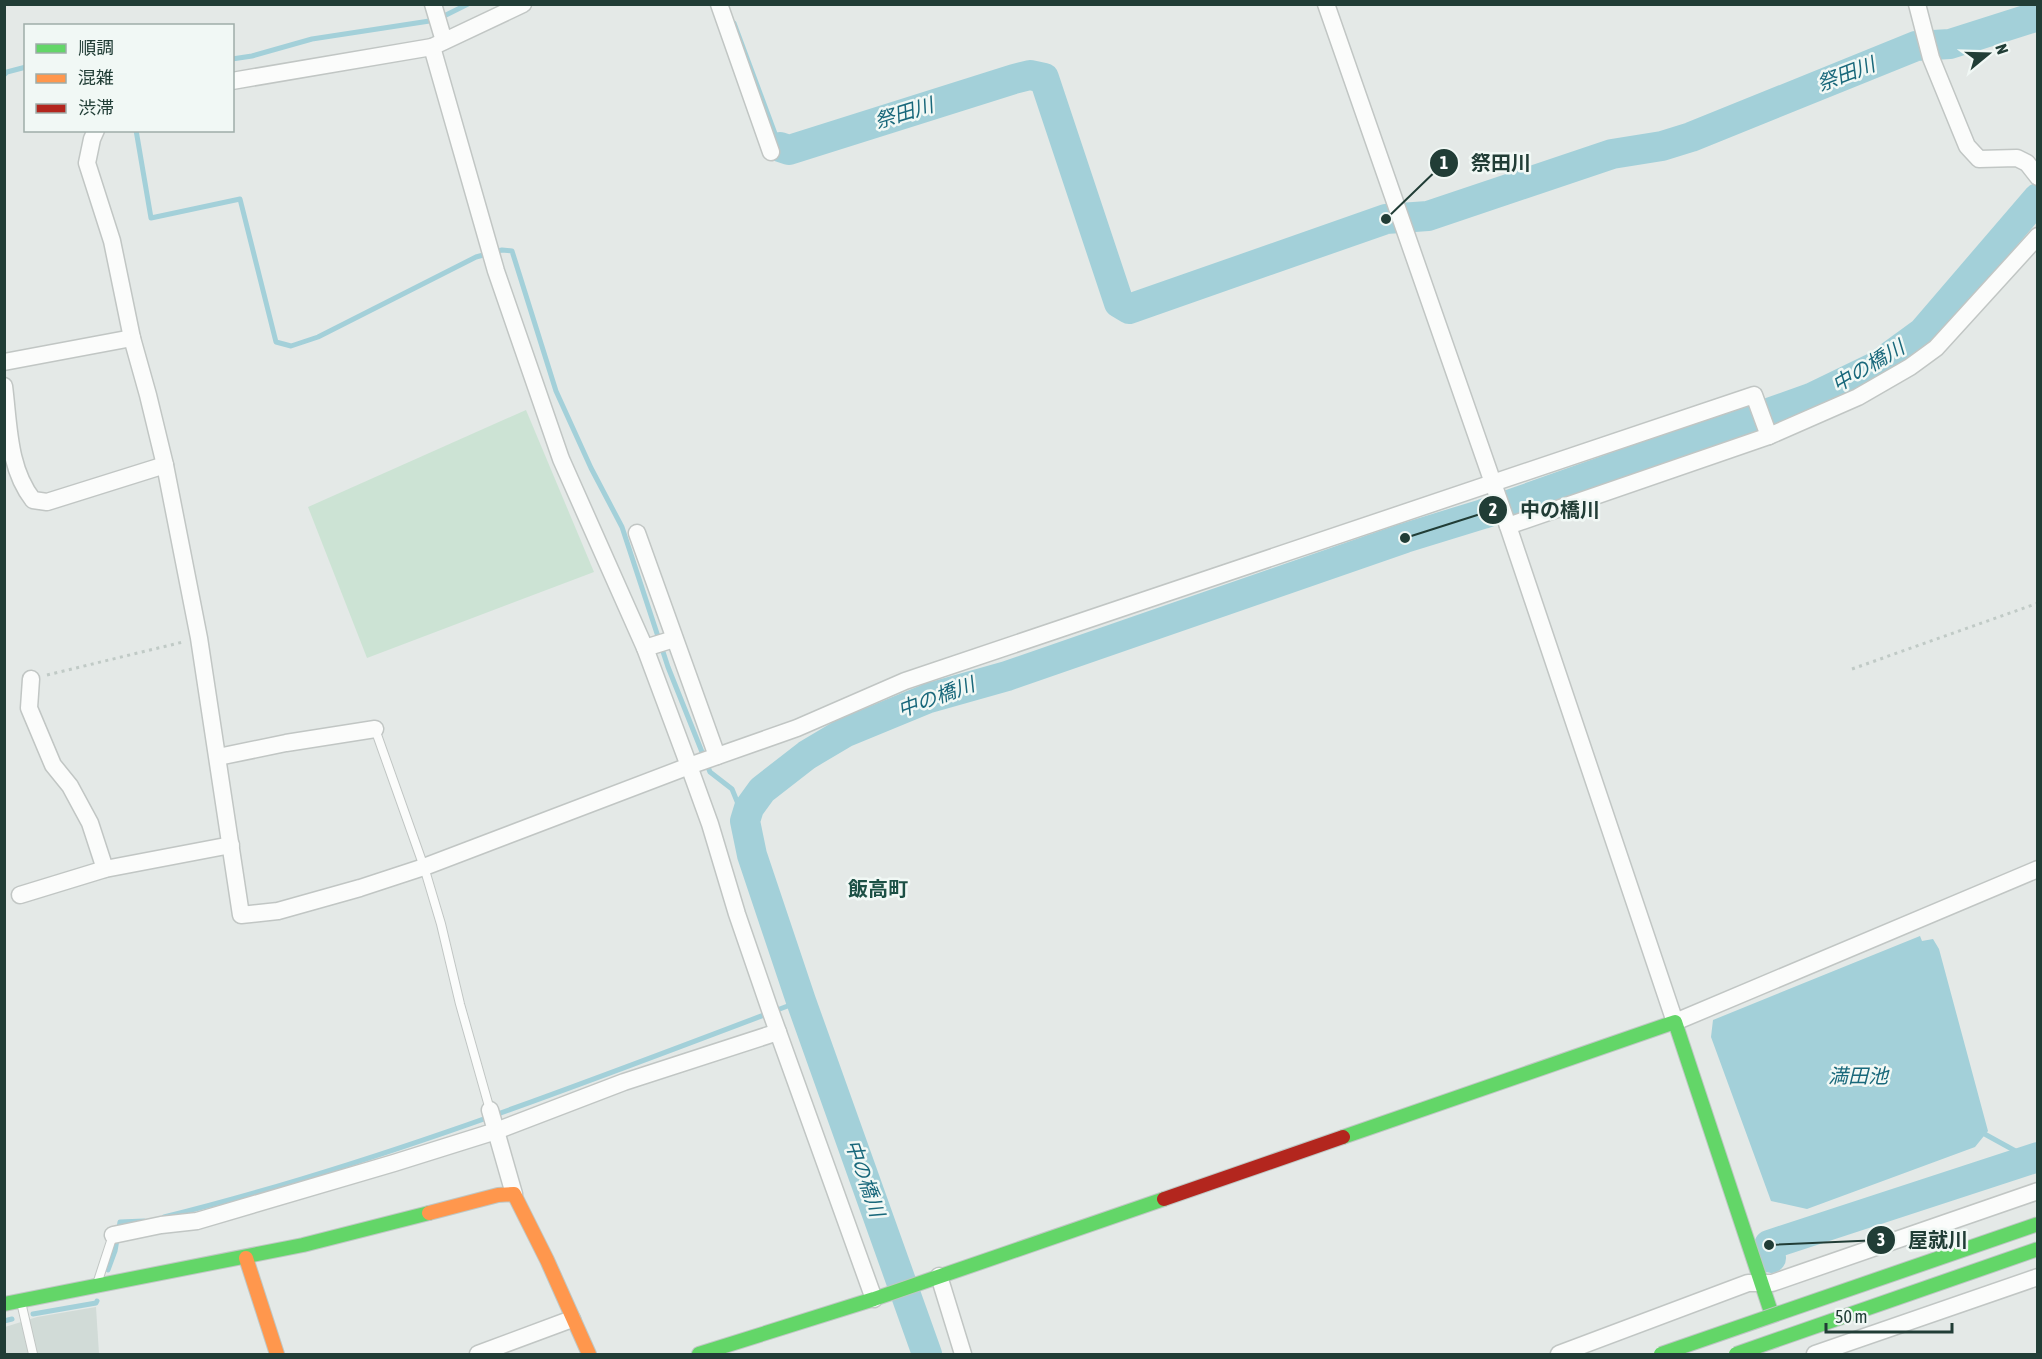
<svg xmlns="http://www.w3.org/2000/svg" width="2042" height="1359" font-family="'Asap Condensed','Noto Sans JP',sans-serif">
<style>
.built{fill:#d1dbd7}
.green{fill:#cce3d4}
.water{fill:#a3d0d9}
.lines{fill:none;stroke-linecap:round;stroke-linejoin:round}
.stream{stroke:#a3d0d9;stroke-width:5}
.river{stroke:#a3d0d9;stroke-width:30}
.lane-casing{stroke:#c1c6c4;stroke-width:10}
.street-casing{stroke:#c1c6c4;stroke-width:19}
.fast-casing{stroke:#bfc7c4;stroke-width:16}
.slow-casing{stroke:#bfc7c4;stroke-width:16}
.jam-casing{stroke:#bfc7c4;stroke-width:16}
.path{stroke:#c0cac6;stroke-width:3;stroke-dasharray:3 4.5;stroke-linecap:butt}
.lane{stroke:#fbfcfb;stroke-width:8}
.street{stroke:#fbfcfb;stroke-width:16}
.fast{stroke:#63d668;stroke-width:14}
.slow{stroke:#ff974d;stroke-width:14}
.jam{stroke:#b3261e;stroke-width:14}
.fast-bridge-casing{stroke:#bcc5c3;stroke-width:16;stroke-linecap:butt}
.fast-bridge{stroke:#63d668;stroke-width:14}
.labels{text-anchor:middle;stroke-width:5;stroke-linejoin:round;paint-order:stroke}
.water-label{font-size:20px;font-style:italic;fill:#19687b;stroke:#f1f8f5}
.neighbourhood-label{font-size:20px;font-weight:bold;fill:#1c5045;stroke:#f1f8f5}
.leader{fill:none;stroke:#213d36;stroke-width:2}
.callout-dot{fill:#213d36;stroke:#f1f8f5;stroke-width:2}
.mark-label{font-size:18px;text-anchor:middle;font-weight:bold;fill:#fff}
.callout-label{font-size:20px;text-anchor:middle;font-weight:bold;fill:#213d36;stroke:#f1f8f5;stroke-width:5;stroke-linejoin:round;paint-order:stroke}
</style>
<rect width="100%" height="100%" fill="#e4e9e7"/>
<path class="built" d="M96,1307L99,1354H5V1327L37,1317Z"/>
<path class="green" d="M526,410L594,572L367,658L308,507Z"/>
<path class="water" d="M1920,936L1922,941L1933,939L1939,949L1988,1131L1975,1147L1807,1209L1771,1201L1711,1037L1713,1020Z"/>
<g class="lines">
<g class="stream">
<path d="M734,23L780,147"/>
<path d="M232,59L252,56L312,39L436,20L468,4"/>
<path d="M4,75L7,72L26,67"/>
<path d="M136,130L151,218L240,199L276,342L291,346L318,337L476,257L502,250L512,251L556,391L591,468L622,527L668,667L710,772L732,789L745,821"/>
<path d="M1981,1132L2030,1159"/>
<path d="M164,1217C382,1163 591,1080 801,1001"/>
<path d="M108,1270L115,1251L120,1222L144,1221"/>
<path d="M33,1314L96,1303L97,1301"/>
<path d="M4,1321L12,1319"/>
</g>
<g class="river">
<path d="M780,147L789,150L1014,79L1030,75L1044,78L1119,303L1129,309L1386,219L1428,216L1612,154L1662,146L1691,137L1916,46L1950,44L2038,16"/>
<path d="M1771,1258L1769,1245L2038,1157"/>
<path d="M927,1354L801,1001L752,855L745,821L749,808L762,790L807,755L844,733L929,698L1007,676L1405,538L1483,514L1811,398L1875,367L1923,332L2038,198"/>
</g>
<defs>
<g id="lane">
<path d="M375,729L424,867L441,924L460,1004L490,1110"/>
<path d="M97,1284L113,1235"/>
<path d="M21,1302L33,1354"/>
</g>
<g id="street">
<path d="M433,4L444,41"/>
<path d="M719,4L771,152"/>
<path d="M1326,4L1508,526L1675,1022L2038,869"/>
<path d="M1917,4L1931,58L1960,129L1967,146L1979,159L2017,158L2027,163L2038,177"/>
<path d="M432,47L496,271L561,459L645,648L689,766L710,824L737,914L769,1007L874,1299"/>
<path d="M232,81L432,47L523,4"/>
<path d="M96,130L92,139L87,163L112,241L132,338L148,395L165,465L199,638L241,915L278,911L360,888L424,867L689,766L797,728L905,681L1754,395L1769,436"/>
<path d="M4,362L132,338"/>
<path d="M4,386C9,425 8,468 33,500L47,502L165,465"/>
<path d="M1508,526L1769,436L1858,397L1910,367L1936,348L2038,236"/>
<path d="M637,533L717,756"/>
<path d="M645,648L674,639"/>
<path d="M31,679L29,708L53,765L70,786L90,823L105,869"/>
<path d="M218,757L286,743L375,729"/>
<path d="M20,895L105,869L231,845"/>
<path d="M490,1110L514,1194"/>
<path d="M113,1235L161,1225L197,1221L394,1163L496,1131L624,1082L778,1032"/>
<path d="M939,1276L963,1354"/>
<path d="M478,1354L572,1319"/>
<path d="M1559,1354L1748,1283H1772L2038,1191"/>
<path d="M1815,1354L2038,1277"/>
</g>
<g id="fast">
<path d="M1343,1137L1675,1022L1771,1312"/>
<path d="M4,1304L303,1245L429,1213"/>
<path d="M699,1354L874,1299L1164,1199"/>
</g>
<g id="slow">
<path d="M429,1213L498,1195L514,1194L547,1260L589,1354"/>
<path d="M246,1258L277,1354"/>
</g>
<path id="jam" d="M1164,1199L1343,1137"/>
</defs>
<use href="#lane" class="lane-casing"/>
<use href="#street" class="street-casing"/>
<use href="#fast" class="fast-casing"/>
<use href="#slow" class="slow-casing"/>
<use href="#jam" class="jam-casing"/>
<g class="path">
<path d="M1852,669L2038,603"/>
<path d="M47,675L183,642"/>
</g>
<use href="#lane" class="lane"/>
<use href="#street" class="street"/>
<use href="#fast" class="fast"/>
<use href="#slow" class="slow"/>
<use href="#jam" class="jam"/>
<defs>
<g id="fast-bridge">
<path d="M1661,1354L2038,1224"/>
<path d="M1736,1354L2038,1249"/>
</g>
</defs>
<use href="#fast-bridge" class="fast-bridge-casing"/>
<use href="#fast-bridge" class="fast-bridge"/>
</g>
<g class="labels">
<g class="water-label">
<text transform="translate(1846 74) rotate(-21)" y="7">祭田川</text>
<text transform="translate(904 113) rotate(-17)" y="7">祭田川</text>
<text transform="translate(1868 366) rotate(-31)" y="7">中の橋川</text>
<text transform="translate(936 697) rotate(-20)" y="7">中の橋川</text>
<text x="1858" y="1083">満田池</text>
<text transform="translate(865 1178) rotate(71)" y="7">中の橋川</text>
</g>
<g class="neighbourhood-label">
<text x="878" y="896">飯高町</text>
</g>
</g>
<path class="leader" d="M1386 219L1444 163M1405 538L1493 510M1769 1245L1881 1240"/>
<g class="callout-dot">
<circle cx="1386" cy="219" r="6"/>
<circle cx="1405" cy="538" r="6"/>
<circle cx="1769" cy="1245" r="6"/>
<circle cx="1444" cy="163" r="15"/>
<circle cx="1493" cy="510" r="15"/>
<circle cx="1881" cy="1240" r="15"/>
</g>
<g class="mark-label">
<text x="1444" y="169">1</text>
<text x="1493" y="516">2</text>
<text x="1881" y="1246">3</text>
</g>
<g class="callout-label">
<text x="1501" y="170">祭田川</text>
<text x="1560" y="517">中の橋川</text>
<text x="1938" y="1247">屋就川</text>
</g>
<rect width="2042" height="1359" fill="none" stroke="#213d36" stroke-width="12"/>
<rect x="24" y="24" width="210" height="108" fill="#f1f8f5" stroke="#9eada9" stroke-width="1.5"/>
<rect x="36" y="44" width="30" height="9" fill="#63d668" stroke="#9eada9" stroke-width="1.5"/>
<text x="78" y="54" font-size="18" fill="#213d36">順調</text>
<rect x="36" y="74" width="30" height="9" fill="#ff974d" stroke="#9eada9" stroke-width="1.5"/>
<text x="78" y="84" font-size="18" fill="#213d36">混雑</text>
<rect x="36" y="104" width="30" height="9" fill="#b3261e" stroke="#9eada9" stroke-width="1.5"/>
<text x="78" y="114" font-size="18" fill="#213d36">渋滞</text>
<g transform="translate(1988 54) rotate(71)" stroke="#f1f8f5" stroke-width="4.5" paint-order="stroke">
<path d="M0-4.5L10 22L0 15L-10 22Z" fill="#213d36"/>
<text y="-9" font-size="16" font-weight="bold" text-anchor="middle" fill="#213d36">N</text>
</g>
<path d="M1826 1323v9h126v-9" fill="none" stroke="#213d36" stroke-width="3"/>
<text x="1835" y="1323" font-size="18" fill="#213d36" stroke="#f1f8f5" stroke-width="4.5" paint-order="stroke">50 m</text>
</svg>
